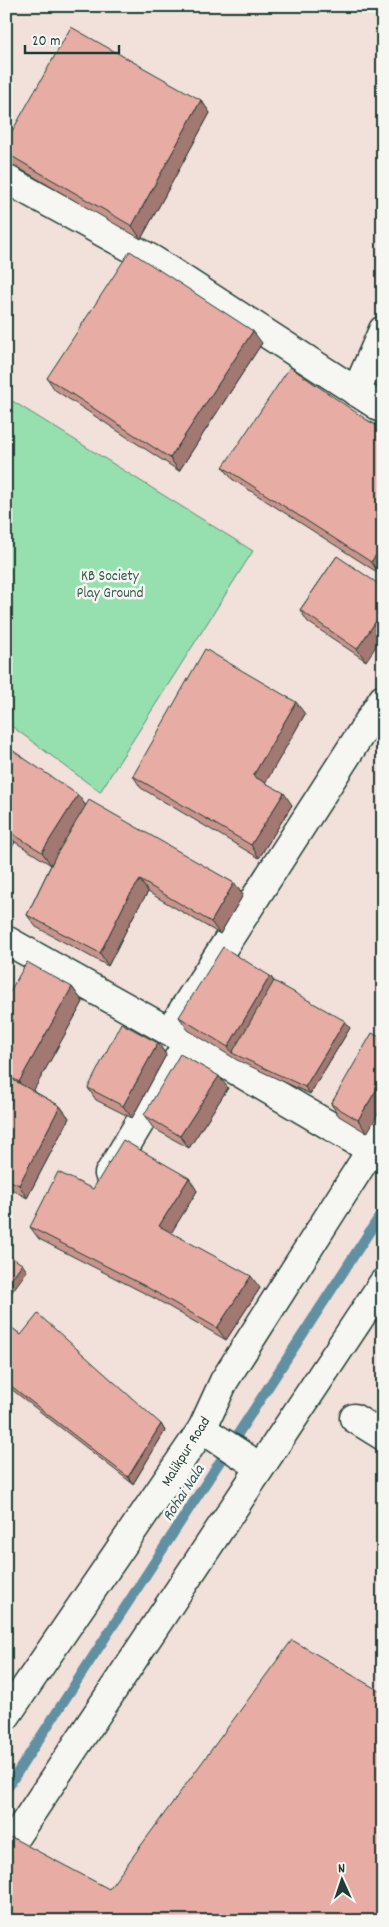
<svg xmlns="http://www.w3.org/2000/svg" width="389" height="1927" font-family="Dekko,sans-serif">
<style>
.green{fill:#96dfaf;stroke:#5a8e72}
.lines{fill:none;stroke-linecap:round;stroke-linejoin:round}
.stream{stroke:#6090a2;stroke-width:10}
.minor-casing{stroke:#1f3d34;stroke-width:31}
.tertiary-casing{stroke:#1f3d34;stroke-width:31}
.minor{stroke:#f6f6f2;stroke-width:28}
.tertiary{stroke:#f6f6f2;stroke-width:28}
.wall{fill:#c7948c;stroke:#1f3d34}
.shaded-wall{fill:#a27872;stroke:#1f3d34}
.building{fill:#e7aca3;stroke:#1f3d34}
.labels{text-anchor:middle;stroke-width:5;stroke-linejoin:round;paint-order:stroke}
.park-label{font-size:15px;fill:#375d4d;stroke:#f6f6f2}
.street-label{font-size:15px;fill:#1f3d34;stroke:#f6f6f2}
.water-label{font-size:16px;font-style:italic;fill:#355959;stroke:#f6f6f2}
</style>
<rect width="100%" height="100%" fill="#f2e0da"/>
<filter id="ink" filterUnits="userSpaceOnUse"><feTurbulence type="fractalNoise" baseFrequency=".02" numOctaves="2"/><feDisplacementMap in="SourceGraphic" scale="10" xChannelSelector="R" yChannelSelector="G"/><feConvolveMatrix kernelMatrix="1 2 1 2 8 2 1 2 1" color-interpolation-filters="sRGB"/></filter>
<g filter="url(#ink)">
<path class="green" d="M6,397L253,551L100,792L6,722Z"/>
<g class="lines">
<path class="stream" d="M6,1790L383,1211"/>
<defs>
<g id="minor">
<path d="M6,179L153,260L383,409"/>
<path d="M356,392L383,330"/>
<path d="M6,940L188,1042L371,1150"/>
<path d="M169,1032L383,699"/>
<path d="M109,1174L188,1042"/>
<path d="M354,1418L383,1436"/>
<path d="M202,1429L260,1467"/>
<path d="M6,1851L383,1283"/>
</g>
<path id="tertiary" d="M6,1716L202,1429L224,1381L371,1150L383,1128"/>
</defs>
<use href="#minor" class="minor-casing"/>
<use href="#tertiary" class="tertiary-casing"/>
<use href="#minor" class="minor"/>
<use href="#tertiary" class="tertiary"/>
</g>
<g class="wall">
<path d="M201,100L210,113L141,239L10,163L6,158V142Z"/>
<path d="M262,343L179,471L55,390L47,378Z"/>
<path d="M367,420L383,429V570L380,574L232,479L223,467Z"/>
<path d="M337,556L366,661L308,622L300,610Z"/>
<path d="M305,714L265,783L292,805L259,858L141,788L133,776Z"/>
<path d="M6,746L86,805L234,883L243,895L220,934L148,892L136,911L108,966L36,927L27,915L51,865L15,842L6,858Z"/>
<path d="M270,976L274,981L350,1028L310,1094L237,1060L188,1030L179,1017Z"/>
<path d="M72,987L83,1002L33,1091L60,1106L69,1118L27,1198L6,1186V998Z"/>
<path d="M383,1039L367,1133L339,1116L331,1104Z"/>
<path d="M158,1043L166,1055L132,1118L96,1100L88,1088Z"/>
<path d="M228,1088L189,1148L153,1128L144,1115Z"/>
<path d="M189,1178L197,1191L171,1233L260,1288L226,1340L154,1298L39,1239L30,1227L93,1189Z"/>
<path d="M6,1323L21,1335L161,1424L165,1431L133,1484L6,1385Z"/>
</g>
<g class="shaded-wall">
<path d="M201,100L210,113L141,239L132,226Z"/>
<path d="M253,331L262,343L179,471L170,458Z"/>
<path d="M383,545V570L380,574L371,562Z"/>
<path d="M383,611V636L366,661L357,649Z"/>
<path d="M296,702L305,714L262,789L253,776Z"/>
<path d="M284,793L292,805L259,858L251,845Z"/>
<path d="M78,795L87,807L51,865L42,852Z"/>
<path d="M6,830L15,842L6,858Z"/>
<path d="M140,880L148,892L136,911L108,966L100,953L127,899Z"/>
<path d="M234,883L243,895L220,934L211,922Z"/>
<path d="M270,976L279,988L232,1053L228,1047Z"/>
<path d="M72,987L83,1002L30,1097L19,1082Z"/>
<path d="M345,1021L350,1028L310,1094L305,1087Z"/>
<path d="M158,1043L166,1055L132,1118L123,1106Z"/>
<path d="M219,1076L228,1088L189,1148L180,1136Z"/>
<path d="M383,1079V1106L367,1133L358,1120Z"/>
<path d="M60,1106L69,1118L27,1198L19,1185Z"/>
<path d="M189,1178L197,1191L168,1238L159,1226Z"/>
<path d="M22,1264L27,1271L6,1300V1286Z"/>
<path d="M251,1276L260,1288L226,1340L217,1328Z"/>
<path d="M161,1424L165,1431L133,1484L128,1477Z"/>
</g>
<g class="building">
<path d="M71,27L201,100L132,226L6,153V142Z"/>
<path d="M130,251L253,331L170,458L47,378Z"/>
<path d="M290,367L367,420L383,429V545L371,562L223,467Z"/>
<path d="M337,556L383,587V611L357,649L300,610Z"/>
<path d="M205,649L296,702L253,776L284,793L251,845L133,776Z"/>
<path d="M6,746L78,795L42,852L6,830Z"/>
<path d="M89,800L234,883L211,922L140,880L127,899L100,953L27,915L55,857Z"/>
<path d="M223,947L270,976L228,1047L179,1017Z"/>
<path d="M27,962L72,987L19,1082L6,1074V998Z"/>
<path d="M274,981L345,1021L305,1087L232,1053Z"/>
<path d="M121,1023L158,1043L123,1106L88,1088Z"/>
<path d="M372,1033L383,1039V1079L358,1120L331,1104Z"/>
<path d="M180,1054L219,1076L180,1136L144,1115Z"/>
<path d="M6,1076L60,1106L19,1185L6,1179Z"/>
<path d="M123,1140L189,1178L159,1226L251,1276L217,1328L145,1286L30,1227L58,1172L93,1189Z"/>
<path d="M6,1254L22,1264L6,1286Z"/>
<path d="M38,1314L161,1424L128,1477L6,1382V1323L21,1335Z"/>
<path d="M292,1640L383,1693V1921H6V1844L11,1837L109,1889Z"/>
</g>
</g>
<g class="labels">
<g class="park-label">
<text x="110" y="580">KB Society<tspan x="110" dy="17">Play Ground</tspan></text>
</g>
<g class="street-label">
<text transform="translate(185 1451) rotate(-58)" y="5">Malikpur Road</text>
</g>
<g class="water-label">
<text transform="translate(182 1492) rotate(-57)" y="6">Rohai Nala</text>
</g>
</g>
<rect width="389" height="1927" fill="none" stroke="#f6f6f2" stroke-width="25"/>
<rect x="12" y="12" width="364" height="1902" fill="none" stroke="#1f3d34" stroke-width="2" filter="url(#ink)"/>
<g transform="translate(342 1880) rotate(357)" stroke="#f6f6f2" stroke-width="4" paint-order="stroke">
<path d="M0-4L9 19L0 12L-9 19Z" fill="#1f3d34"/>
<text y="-8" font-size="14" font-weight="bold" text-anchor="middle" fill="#1f3d34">N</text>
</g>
<path d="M25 45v8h94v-8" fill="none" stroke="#1f3d34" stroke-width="2.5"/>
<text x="32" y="45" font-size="15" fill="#1f3d34" stroke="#f6f6f2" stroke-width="4" paint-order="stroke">20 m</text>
</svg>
